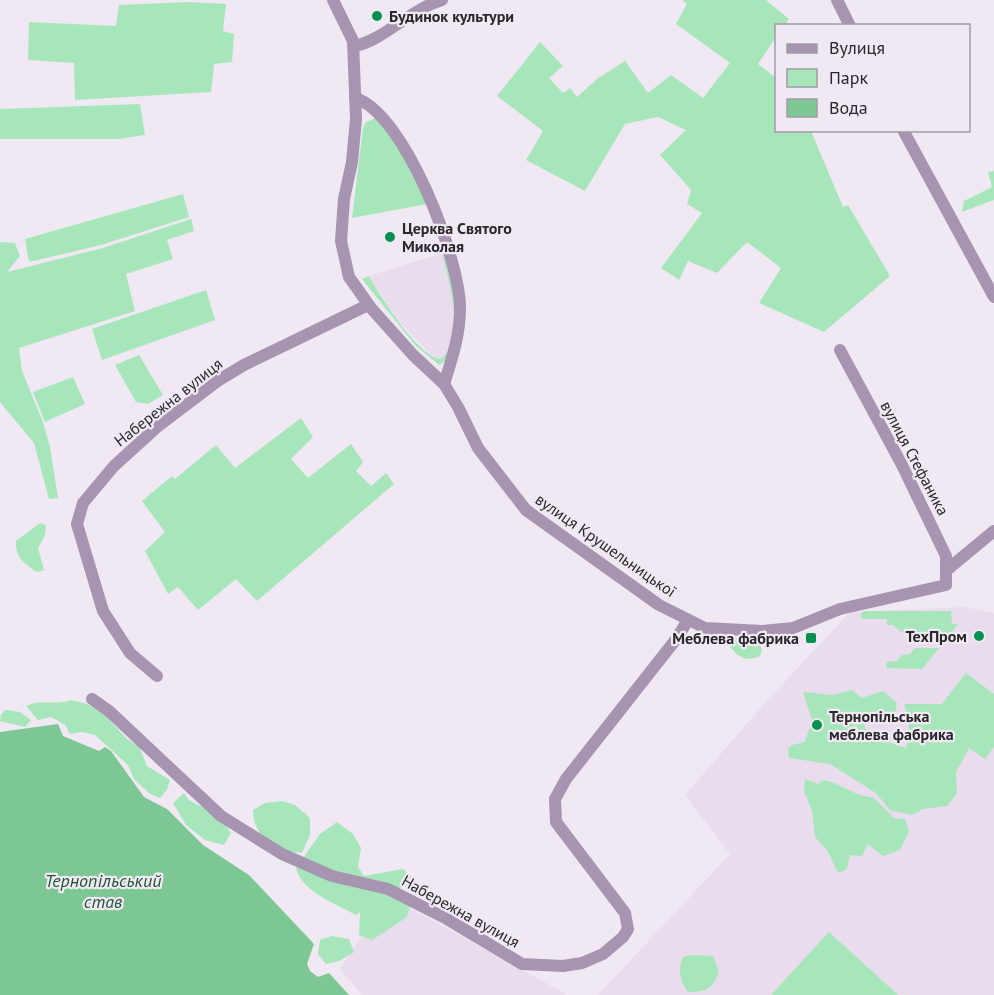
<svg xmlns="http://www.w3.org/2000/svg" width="994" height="995" font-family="'PT Sans',sans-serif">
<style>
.built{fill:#e8dced}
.green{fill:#a7e6ba}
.water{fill:#7dc795}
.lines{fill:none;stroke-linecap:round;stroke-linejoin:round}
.street{stroke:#a794b0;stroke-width:12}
.poi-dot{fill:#069150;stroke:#f0e9f3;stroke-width:2}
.labels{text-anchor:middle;stroke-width:4.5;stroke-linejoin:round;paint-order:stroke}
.poi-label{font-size:16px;font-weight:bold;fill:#2a282c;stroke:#f0e9f3;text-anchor:start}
.street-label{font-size:16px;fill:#2a282c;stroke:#f0e9f3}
.water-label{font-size:18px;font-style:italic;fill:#1d5433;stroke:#f0e9f3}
</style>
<rect width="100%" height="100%" fill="#f0e9f3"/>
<g class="built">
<path d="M442,253L451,282L454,304L450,351L440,359L434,358L396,318L369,276Z"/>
<path d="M965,607L994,613V995H598L730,854L685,795L764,704L850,612Z"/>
<path d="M388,896L564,993L566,995H362L340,969Z"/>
</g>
<g class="green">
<path d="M682,0H766L789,19L785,25L776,26V37L758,64L776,78V130L811,131L843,207L848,205L890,276L824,332L759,303L781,268L747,242L717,273L688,261L679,280L661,268L702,213L687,204L691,190L660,155L686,130L658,117L625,124L585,191L526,160L543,131L497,96L540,42L563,66L549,78L563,93L570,88L577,97L597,79L625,61L648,93L671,75L703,98L730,63L676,24L687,4Z"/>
<path d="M188,2L226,4L223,31L234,34L232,62L214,64L211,92L75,100L74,63L28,60L29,22L116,26L119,5Z"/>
<path d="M140,104L145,135L118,139H0V109Z"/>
<path d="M376,118L393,136L427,204L352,218L363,128L366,122Z"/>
<path d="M994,171V200L962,212L964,201L992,187L988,172Z"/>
<path d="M183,194L189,217L101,245L29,262L25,239Z"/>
<path d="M191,219L194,231L167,240L173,259L126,274L135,311L19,348L22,371L43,422L50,447L58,498L49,499L34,443L0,402V242L15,243L20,256L7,272L103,248Z"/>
<path d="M445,252C456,287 461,322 450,358L439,365L415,345L362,279L369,276C380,296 418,356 440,359C468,341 448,279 442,253Z"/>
<path d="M206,290L215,320L102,360L92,329Z"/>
<path d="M139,355L163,395L148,404L136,402L115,365Z"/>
<path d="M73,377L85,404L45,422L33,392Z"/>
<path d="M301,418L313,437L291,459L308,478L351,444L363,462L356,471L371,486L386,473L394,484L257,601L236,579L198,610L178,587L168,594L145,551L165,532L142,501L172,476L175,479L216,445L235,468Z"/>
<path d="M40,523L46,525L45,535L38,548L44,570L37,572C24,564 15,556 16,541Z"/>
<path d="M865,611H951L952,624H958L944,642H916C911,634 901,634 893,625H887V619H861V613Z"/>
<path d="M737,638L753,639L759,642L762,650L760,656C747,662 738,658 730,646Z"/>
<path d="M915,648H939L922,669L886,668L887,662L897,661L902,655L910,654Z"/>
<path d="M966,673L994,694V747L985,759L969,748L956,772L957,793L947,806L923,809L912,815L890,810L876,793L830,764L789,758L788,749L792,745L805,742L812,720L803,692L833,695L852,690L862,698L883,691L897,703L894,717L881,724L862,720L868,735L906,748C912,732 909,720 904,704H942Z"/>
<path d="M71,700L87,704L104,714L127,739L139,746L147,766L170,780L167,790L160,798L150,794L134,779L128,765L95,735L82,732L70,734L65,725L51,717L38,720L26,706C40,699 54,706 71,700Z"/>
<path d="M6,710L20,712L31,720L25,727L0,721L1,714Z"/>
<path d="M805,779L818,784L824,780C842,784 854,796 874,798L894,818L905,819L909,832L900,850L883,856L868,844L862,856L850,855L847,869L838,873L827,850L815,837L812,810L804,791Z"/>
<path d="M184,793L189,800L220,817L231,833L224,845L205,840L186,825L173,803Z"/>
<path d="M282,801L295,805L310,818V835L302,853C277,851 253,838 253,810L265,803Z"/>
<path d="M337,822L353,834L361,848L358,867L364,876L403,869L419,884L394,889L410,906L407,917L372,940L359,935L360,912L356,915C336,904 302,892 296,868L320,834Z"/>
<path d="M829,932L898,995H771Z"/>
<path d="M332,936L349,939L354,952L339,961L326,964L318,954L320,940Z"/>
<path d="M690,955L713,956L719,971C714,989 705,992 688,992C680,981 677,970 683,957Z"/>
</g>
<path class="water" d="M58,724L63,736L99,751L105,747L111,751L144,797L167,809L203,845L249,875L314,944L307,964L310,971L318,977L329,973L349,995H0V732Z"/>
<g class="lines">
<g class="street">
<path d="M333,0L353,41L356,119L352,162L344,199L341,241L349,277L371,308L413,355L444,384L458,407L478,448L526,510L659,605L705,628L762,631L793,628L840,609L946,585V556L902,465L840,350"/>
<path d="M837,0L850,26"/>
<path d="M354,46C383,41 409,10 442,0"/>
<path d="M355,98C405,113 460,259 460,308C460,335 452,359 444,384"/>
<path d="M903,130L994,297"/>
<path d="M948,569L994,531"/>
<path d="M157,676L130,653L103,611L77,524L83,503L114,466L157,427L219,380L244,365L368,305"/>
<path d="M92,699L109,711L221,816L282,854L332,876L388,889L447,919L522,964L563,966L582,963L603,954L623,937L628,929L625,913L556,822L555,799L566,779L677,638L688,620"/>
</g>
</g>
<g class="poi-dot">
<circle cx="377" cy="16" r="6"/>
<circle cx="390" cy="237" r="6"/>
<circle cx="979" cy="636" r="6"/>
<rect x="805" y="632" width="12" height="12" rx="3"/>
<circle cx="817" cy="725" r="6"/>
</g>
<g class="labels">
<g class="poi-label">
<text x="389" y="22">Будинок культури</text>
<text x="402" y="234">Церква Святого<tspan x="402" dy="18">Миколая</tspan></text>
<text x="967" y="642" text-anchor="end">ТехПром</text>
<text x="799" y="644" text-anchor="end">Меблева фабрика</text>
<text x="829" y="722">Тернопільська<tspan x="829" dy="18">меблева фабрика</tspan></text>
</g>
<g class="street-label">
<text transform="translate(168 402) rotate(-38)" y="6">Набережна вулиця</text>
<text transform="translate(915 458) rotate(62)" y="6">вулиця Стефаника</text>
<text transform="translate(606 545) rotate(35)" y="6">вулиця Крушельницької</text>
<text transform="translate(461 911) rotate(29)" y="6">Набережна вулиця</text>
</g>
<g class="water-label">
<text x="103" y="887">Тернопільський<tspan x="103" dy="21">став</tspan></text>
</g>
</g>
<rect x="775" y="24" width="195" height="108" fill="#f0e9f3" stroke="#a19ca3" stroke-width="1.5"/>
<rect x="787" y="44" width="30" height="9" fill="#a794b0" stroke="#a19ca3" stroke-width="1.5"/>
<text x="829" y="54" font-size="18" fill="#2a282c">Вулиця</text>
<rect x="787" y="69" width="30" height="18" fill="#a7e6ba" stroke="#a19ca3" stroke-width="1.5"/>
<text x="829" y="84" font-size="18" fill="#2a282c">Парк</text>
<rect x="787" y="99" width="30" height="18" fill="#7dc795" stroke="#a19ca3" stroke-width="1.5"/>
<text x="829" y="114" font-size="18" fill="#2a282c">Вода</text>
</svg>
